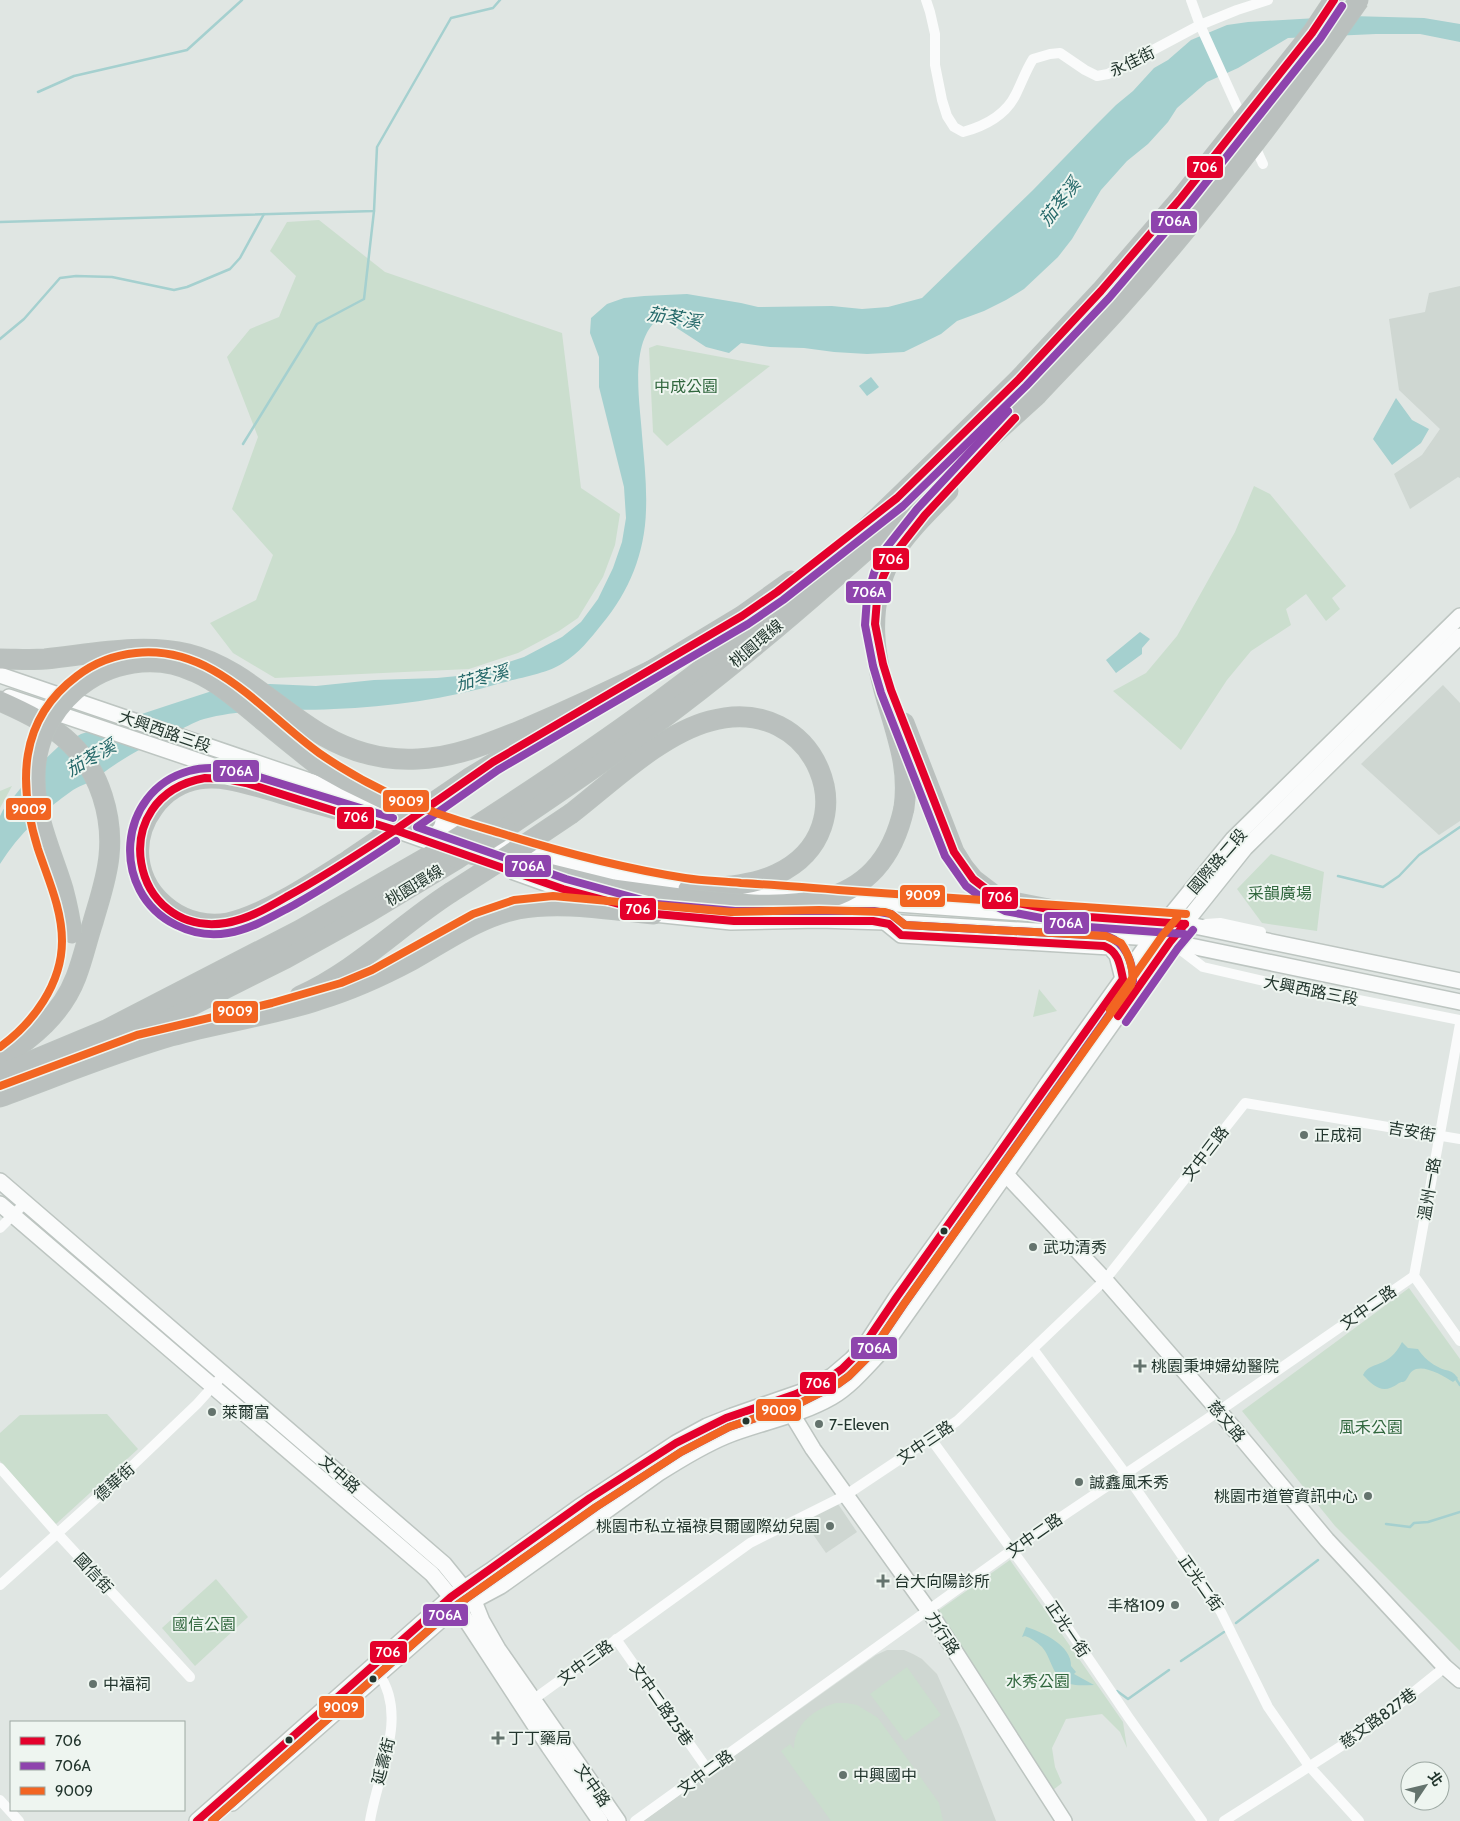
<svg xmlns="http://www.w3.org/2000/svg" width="1460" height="1821" font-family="Cabin,'Noto Sans TC',sans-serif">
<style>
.built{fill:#cfd7d2}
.green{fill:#cbdece}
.water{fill:#a5d0cf}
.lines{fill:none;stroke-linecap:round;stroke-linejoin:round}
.stream{stroke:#a5d0cf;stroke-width:2.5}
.secondary-casing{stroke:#bdc5c1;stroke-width:18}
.highway-casing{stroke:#bbc2bf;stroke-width:21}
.street{stroke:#fafbfb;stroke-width:10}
.secondary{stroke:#fafbfb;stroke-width:15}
.highway{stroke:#bac0be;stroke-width:19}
.highway-bridge-casing{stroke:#bbc2bf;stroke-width:21;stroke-linecap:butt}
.highway-bridge{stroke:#bac0be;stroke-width:19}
.bus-1-casing{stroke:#eef5f0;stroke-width:11}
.bus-2-casing{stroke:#eef5f0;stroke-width:11}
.bus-3-casing{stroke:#eef5f0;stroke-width:11}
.bus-1{stroke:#e4002b;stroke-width:8}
.bus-2{stroke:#8e44ad;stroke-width:8}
.bus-3{stroke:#f26522;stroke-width:8}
.poi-dot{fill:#64736d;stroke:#eef5f0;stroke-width:2}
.bus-dot{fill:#22352d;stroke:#eef5f0;stroke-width:2}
.labels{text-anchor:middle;stroke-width:4;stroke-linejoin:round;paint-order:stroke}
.street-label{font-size:16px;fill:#22352d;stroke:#eef5f0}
.park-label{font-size:16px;fill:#31673e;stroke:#eef5f0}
.poi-label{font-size:16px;fill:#22352d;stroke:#eef5f0;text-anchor:start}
.water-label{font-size:18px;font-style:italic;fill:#246869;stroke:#eef5f0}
.line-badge{stroke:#eef5f0;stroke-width:2}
.badge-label{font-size:14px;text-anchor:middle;font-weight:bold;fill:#fff}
</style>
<rect width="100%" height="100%" fill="#e0e6e3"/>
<g class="built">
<path d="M1460,286V478L1458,477L1410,509L1394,474L1422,455L1440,429L1399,390L1389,319L1425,312L1429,293Z"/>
<path d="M1443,685L1460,703V821L1439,835L1361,764Z"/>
<path d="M838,1504L857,1532L826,1553L803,1520Z"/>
<path d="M887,1650H904L913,1654L922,1659L937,1674L961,1729L996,1821H643L876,1655Z"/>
</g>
<g class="green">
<path d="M319,220L385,272L562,333L581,488L620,514L615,545L603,577L578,618L559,631L518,653L469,669L275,678L233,653L210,623L256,600L273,555L232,509L258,437L227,357L250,329L279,317L296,276L270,251L287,222Z"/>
<path d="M657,345L770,366L667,446L653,432L649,348Z"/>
<path d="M1254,486L1270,494L1346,586L1332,598L1340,609L1326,621L1306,594L1286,609L1291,625L1251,651L1227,680L1181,750L1113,691L1146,673L1177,636L1235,532Z"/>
<path d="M12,786L0,808V791Z"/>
<path d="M1271,854L1324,872L1317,931L1262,923L1237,889Z"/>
<path d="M1039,989L1057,1011L1033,1017Z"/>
<path d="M1409,1288L1460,1359V1651L1335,1526L1242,1411Z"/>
<path d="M107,1414L138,1449L56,1524L0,1461V1433L20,1415Z"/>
<path d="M1010,1560L1123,1722L1127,1748L1120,1732L1102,1714L1066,1719L1052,1748L1055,1767L1062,1783L1053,1790L938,1611Z"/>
<path d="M216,1579L248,1617L195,1666L162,1628Z"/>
<path d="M907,1667L941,1715L905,1741L870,1694Z"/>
<path d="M836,1703H846L857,1705L878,1718L939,1803L943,1821H831L781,1751L790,1744L794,1749C794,1724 814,1709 836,1703Z"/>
</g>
<g class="water">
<path d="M1351,16L1424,18L1460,24V42L1420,34H1376L1288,38L1238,68L1207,82L1177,108L1168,122L1148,144L1127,161L1101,190L1072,239L1058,257L1024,289L1006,300L984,311L957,321L941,334L904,352L867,354L834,352L804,348L770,347L741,343L729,353L706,347L666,321L657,320C629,344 640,403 642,435C644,460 647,485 646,510C645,553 629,592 602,624C591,638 578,654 563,663C549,673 519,678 501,683C447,699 390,707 334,709C293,711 243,708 204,719C193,722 183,729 173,733C146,746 122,758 99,776C92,782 81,785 73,790C44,810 19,834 0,864V816L3,810L41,763L58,747L81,734L172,704L212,691L246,685L270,684L316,686L374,680L437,678L468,675L524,657L562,637L581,622L598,599L613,568L622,542L626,518L624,487L599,387V357L590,333L591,318L607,304L624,298L644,296L687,294L741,303L758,307L832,306L862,309L888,307L922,298L1033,190L1095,126L1116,105L1133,91L1154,68L1168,60L1191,40L1227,25L1248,22Z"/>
<path d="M871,377L879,387L867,396L859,386Z"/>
<path d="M1396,398L1412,420L1429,429L1421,443L1392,465L1373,439Z"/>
<path d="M1140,632L1150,639L1142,648V654L1116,673L1106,660Z"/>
<path d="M1402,1342L1408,1348L1418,1349C1423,1357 1431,1364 1440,1368C1449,1372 1451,1369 1458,1378L1453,1382C1444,1376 1427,1366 1416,1369C1410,1371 1409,1376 1406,1380C1403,1383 1403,1381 1399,1383C1384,1394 1376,1389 1363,1375C1367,1366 1375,1366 1383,1362C1392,1358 1398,1350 1402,1342Z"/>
<path d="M1026,1627C1043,1632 1072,1646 1071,1666L1076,1672L1074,1674L1094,1685C1086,1685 1077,1686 1070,1684C1052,1679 1052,1658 1042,1647C1037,1642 1031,1638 1025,1636L1022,1637Z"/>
</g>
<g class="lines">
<g class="stream">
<path d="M38,92L74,76L187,50L242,0"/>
<path d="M0,222L374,211L377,147L451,18L493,8L500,0"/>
<path d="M0,339L24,319L60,278L76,276L112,277L174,290L187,287L230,269L240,258L264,214"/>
<path d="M243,444L317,324L364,299L374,211"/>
<path d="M1338,876L1383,887L1399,876L1419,855L1460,827"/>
<path d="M1456,1379L1460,1385"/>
<path d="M1386,1524L1410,1527L1414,1523L1428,1522L1460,1512"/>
<path d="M1236,1623L1318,1560"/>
<path d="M1181,1661L1224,1632"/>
<path d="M1117,1691L1128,1699L1169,1670"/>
</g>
<defs>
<g id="secondary">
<path d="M0,675L377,804"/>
<path d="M9,697L243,776"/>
<path d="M326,805L452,850"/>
<path d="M416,816L577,867L615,876L698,890"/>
<path d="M514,872L567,891L614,903"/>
<path d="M725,892L797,897"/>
<path d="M828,899L1037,914"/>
<path d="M643,911L654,914L731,922L819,920L885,922L1152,938L1460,1002"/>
<path d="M1080,917L1185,924L1460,981"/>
<path d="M885,922L901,935L1110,947L1117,955L1123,979"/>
<path d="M999,1167L1105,1280L1219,1411L1327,1540L1445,1667L1460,1680"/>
<path d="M0,1181L444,1564L474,1601L482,1621L498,1649L618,1821"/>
<path d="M0,1204L432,1574L451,1597L549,1747L600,1821"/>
<path d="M787,1406L813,1449L929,1611L1064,1821"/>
<path d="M232,1803L442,1619L458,1609L501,1586L659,1473C681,1459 702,1446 726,1436C761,1422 799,1416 832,1397C849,1387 863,1371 877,1356L1170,942L1245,848L1460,636"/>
<path d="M197,1821L451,1597L490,1571L579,1507L676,1443L707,1426L732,1416L804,1391L832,1376L852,1359L866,1344L896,1298L994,1162L1048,1083L1152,938L1233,839L1460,616"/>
</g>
<g id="highway">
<path d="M0,659C15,659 30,660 45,659C93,654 141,643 188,654C241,667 278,710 324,736C352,752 385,761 418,759C455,758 492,742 527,728C571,709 614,689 657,668"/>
<path d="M646,674L742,616L791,581"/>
<path d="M0,701C25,712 52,725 71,744C100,772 113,817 109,856C107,878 99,901 93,922C87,940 83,959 76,977C62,1014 32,1038 0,1059"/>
<path d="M904,723L954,852L964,868L973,879L994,895L1008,901L1089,917"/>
<path d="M319,766L346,781L426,820"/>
<path d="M471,777L555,726"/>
<path d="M904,808C909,772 900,745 890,711C874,659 865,608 891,558C905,533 929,511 948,491"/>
<path d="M336,809C314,803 292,797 270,790C247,784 223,775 199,779C162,785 135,822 139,859C144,901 187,931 228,923C265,915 316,881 349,860"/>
<path d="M572,813C612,782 661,734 710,721C816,691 872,829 777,874C750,887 718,887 688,889"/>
<path d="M484,821C578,760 670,697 757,625C826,569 890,506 954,443"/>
<path d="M506,828C565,788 625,748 682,704C806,609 920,501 1036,396"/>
<path d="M455,850L613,889L687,899"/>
<path d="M300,996C356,971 399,926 450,893"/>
<path d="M115,1044L286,958L369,912L457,859"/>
<path d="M0,1074L106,1030L300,930L436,852"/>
<path d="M0,1097C57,1076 113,1053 171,1036C220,1022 270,1016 318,1000C351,990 382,976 412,960C446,941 479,917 518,909C562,901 609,910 654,914"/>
</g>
</defs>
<use href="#secondary" class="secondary-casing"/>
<use href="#highway" class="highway-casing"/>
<g class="street">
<path d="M926,0L930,12L935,34V65L942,100L947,116L954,127L963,132C985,126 1006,115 1016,94C1022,82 1026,70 1033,59L1050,54L1060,53L1085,70L1097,76L1108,74L1200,25L1237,10L1268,0"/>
<path d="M1191,0L1200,25L1263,164"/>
<path d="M1206,924L1220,923L1261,932"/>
<path d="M1173,944L1203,967L1268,982L1460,1020"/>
<path d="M1460,1024L1414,1276L1460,1341"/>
<path d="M0,1228L25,1203"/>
<path d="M1033,1349L1125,1473L1221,1612L1268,1707L1309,1766L1359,1821"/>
<path d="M931,1439L1055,1609L1129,1718L1202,1821"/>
<path d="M0,1468L57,1533L190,1677"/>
<path d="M0,1585L130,1468L197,1404L224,1374"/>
<path d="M616,1639L708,1770"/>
<path d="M534,1699L750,1543L846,1495L957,1421L1105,1280L1245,1103L1460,1139"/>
<path d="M0,1800L19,1821"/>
<path d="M370,1821C377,1775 409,1717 379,1674"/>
<path d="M635,1821L1012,1550L1219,1411L1414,1276"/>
<path d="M1224,1821L1368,1729L1445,1667"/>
</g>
<use href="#secondary" class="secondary"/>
<use href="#highway" class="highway"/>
<defs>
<g id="highway-bridge">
<path d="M1036,396C1062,368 1090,340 1116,311C1204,213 1284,108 1359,0"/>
<path d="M954,443L1019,379L1101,291L1181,198L1312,33L1334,0"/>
<path d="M436,852L484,821"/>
<path d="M457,859L506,828"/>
<path d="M349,860L471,777"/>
<path d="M450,893L511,854L572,813"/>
<path d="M687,899C778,909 879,922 904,808"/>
<path d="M72,934C70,918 67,904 63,889C52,853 35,819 35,780C34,745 49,713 75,690C108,661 156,653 195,672C222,684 243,704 266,723C283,738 301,752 319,766"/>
</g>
</defs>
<use href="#highway-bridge" class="highway-bridge-casing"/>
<use href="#highway-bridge" class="highway-bridge"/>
<defs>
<g id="bus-1">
<path d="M1015,418L925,515L892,557L883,577L877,600L875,624L883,664L891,690L954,852L973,879L994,895L1008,901L1089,917L1185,924"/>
<path d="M205,778L226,779L246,783L395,830C360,853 325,876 288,896C269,907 249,919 226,923C130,938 103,796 205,778Z"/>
<path d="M395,830L493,762L742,616L777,592L897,498L1019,379L1101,291L1181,198L1312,33L1334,0"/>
<path d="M1118,1016L1170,942L1185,924"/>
<path d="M197,1821L451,1597L590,1498L676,1443L726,1418L796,1394L832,1376L842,1369L860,1351L896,1298L1123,979C1120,965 1119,952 1104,946L901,935L889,924L873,921H734L656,914L563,889L395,830"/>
</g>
<g id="bus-2">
<path d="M1008,411L917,509L883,552L874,573L867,598L865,625L873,666L881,693L945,856L966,886L989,903L1005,911L1088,927L1184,934"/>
<path d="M393,818L249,774C230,769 209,765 189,771C117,791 109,892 176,925C192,933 211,936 228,933C252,929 273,916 294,905C329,885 363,863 396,841"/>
<path d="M1126,1022L1178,948L1193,930"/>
<path d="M212,1821L457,1605L596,1507L681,1452L729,1427L800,1403L838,1384L849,1376L868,1357L904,1304L1133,981C1133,962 1126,943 1107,936L905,925L891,914L874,911H735L657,904L566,879L417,827L498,770L748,624L783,600L903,506L1026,386L1109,298L1189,204L1320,39L1342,6"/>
</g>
<g id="bus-3">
<path d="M1110,1010L1162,936L1177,918"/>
<path d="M0,1047C33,1023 62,984 62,941C62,909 48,879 38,849C18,784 18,720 77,676C94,663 114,655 136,653C214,645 262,712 319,753C355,778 397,799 439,814C459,821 480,827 500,833C561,852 622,868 685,878C703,881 722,881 741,883C778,885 815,888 852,891C963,898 1074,906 1186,914"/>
<path d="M0,1086L137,1035L272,1003L341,983L372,970L473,914L514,900L553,896L731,912L819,910L885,912L891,914L905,925L1106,936L1121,943C1128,953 1136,973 1131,985L904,1304L868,1357L849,1376L838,1384L800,1403L729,1427L681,1452L596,1507L457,1605L212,1821"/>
</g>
</defs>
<use href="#bus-1" class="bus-1-casing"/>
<use href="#bus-2" class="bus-2-casing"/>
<use href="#bus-3" class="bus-3-casing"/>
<use href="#bus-1" class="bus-1"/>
<use href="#bus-2" class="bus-2"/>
<use href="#bus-3" class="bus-3"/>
</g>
<g class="poi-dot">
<circle cx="1304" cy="1135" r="5"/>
<circle cx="1033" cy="1247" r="5"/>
<path d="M1137.5 1358.5h5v5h5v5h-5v5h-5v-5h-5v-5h5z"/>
<circle cx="212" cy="1412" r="5"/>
<circle cx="819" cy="1424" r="5"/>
<circle cx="1079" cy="1482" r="5"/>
<circle cx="1368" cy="1496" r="5"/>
<circle cx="830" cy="1526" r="5"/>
<path d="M880.5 1573.5h5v5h5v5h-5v5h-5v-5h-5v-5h5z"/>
<circle cx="1175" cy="1605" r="5"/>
<circle cx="93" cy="1684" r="5"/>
<path d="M495.5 1730.5h5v5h5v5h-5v5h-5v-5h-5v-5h5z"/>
<circle cx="843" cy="1775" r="5"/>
</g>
<g class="bus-dot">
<circle cx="944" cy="1231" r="4.5"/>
<circle cx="746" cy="1421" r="4.5"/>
<circle cx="373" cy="1679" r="4.5"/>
<circle cx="289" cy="1740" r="4.5"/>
</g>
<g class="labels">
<g class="street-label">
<text transform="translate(1132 61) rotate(-26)" y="6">永佳街</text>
<text transform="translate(756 643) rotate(-40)" y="6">桃園環線</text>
<text transform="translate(165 731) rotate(19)" y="6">大興西路三段</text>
<text transform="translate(1217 861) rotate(-49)" y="6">國際路二段</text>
<text transform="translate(414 885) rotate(-31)" y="6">桃園環線</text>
<text transform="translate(1311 990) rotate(11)" y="6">大興西路三段</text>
<text transform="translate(1412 1131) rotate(10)" y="6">吉安街</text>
<text transform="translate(1205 1153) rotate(-52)" y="6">文中三路</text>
<text transform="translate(1429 1189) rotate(-80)" y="6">溫州一路</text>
<text transform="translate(1368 1307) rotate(-35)" y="6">文中二路</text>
<text transform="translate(1227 1421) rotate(50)" y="6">慈文路</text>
<text transform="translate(925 1442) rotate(-34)" y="6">文中三路</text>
<text transform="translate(340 1474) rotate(41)" y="6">文中路</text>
<text transform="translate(114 1482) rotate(-42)" y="6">德華街</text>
<text transform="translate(1034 1535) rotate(-35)" y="6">文中二路</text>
<text transform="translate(94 1573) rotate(47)" y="6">國信街</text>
<text transform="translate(1201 1583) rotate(55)" y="6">正光二街</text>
<text transform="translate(1068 1629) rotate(56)" y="6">正光一街</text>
<text transform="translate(943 1633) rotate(57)" y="6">力行路</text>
<text transform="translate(585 1662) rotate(-36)" y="6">文中三路</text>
<text transform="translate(662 1704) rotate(55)" y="6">文中二路25巷</text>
<text transform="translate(1378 1718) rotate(-36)" y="6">慈文路827巷</text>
<text transform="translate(383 1761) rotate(-76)" y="6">延壽街</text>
<text transform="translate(705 1772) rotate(-36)" y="6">文中二路</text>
<text transform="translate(593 1785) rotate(55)" y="6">文中路</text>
</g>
<g class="park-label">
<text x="686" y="392">中成公園</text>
<text x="1280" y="899">采韻廣場</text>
<text x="1371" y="1433">風禾公園</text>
<text x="204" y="1630">國信公園</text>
<text x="1038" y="1687">水秀公園</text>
</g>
<g class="poi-label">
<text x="1314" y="1141">正成祠</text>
<text x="1043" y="1253">武功清秀</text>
<text x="1151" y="1372">桃園秉坤婦幼醫院</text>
<text x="222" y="1418">萊爾富</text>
<text x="829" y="1430">7-Eleven</text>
<text x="1089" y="1488">誠鑫風禾秀</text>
<text x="1358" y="1502" text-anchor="end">桃園市道管資訊中心</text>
<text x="820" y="1532" text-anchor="end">桃園市私立福祿貝爾國際幼兒園</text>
<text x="894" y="1587">台大向陽診所</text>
<text x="1165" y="1611" text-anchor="end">丰格109</text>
<text x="103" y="1690">中福祠</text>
<text x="508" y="1744">丁丁藥局</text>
<text x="853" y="1781">中興國中</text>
</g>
<g class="water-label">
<text transform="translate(1060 202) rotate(-52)" y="6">茄苳溪</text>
<text transform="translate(674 318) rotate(10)" y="6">茄苳溪</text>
<text transform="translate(482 678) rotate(-15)" y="6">茄苳溪</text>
<text transform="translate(91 758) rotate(-30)" y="6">茄苳溪</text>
</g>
</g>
<g class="line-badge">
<rect x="1186" y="155" width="38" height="24" rx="5" fill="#e4002b"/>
<rect x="1150" y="210" width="48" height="24" rx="5" fill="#8e44ad"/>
<rect x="872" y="547" width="38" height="24" rx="5" fill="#e4002b"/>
<rect x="845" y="580" width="47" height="24" rx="5" fill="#8e44ad"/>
<rect x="212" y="759" width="48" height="24" rx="5" fill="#8e44ad"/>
<rect x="382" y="789" width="48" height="24" rx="5" fill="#f26522"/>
<rect x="5" y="797" width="47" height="24" rx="5" fill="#f26522"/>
<rect x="336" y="806" width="39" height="24" rx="5" fill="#e4002b"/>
<rect x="504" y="854" width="48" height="24" rx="5" fill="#8e44ad"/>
<rect x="899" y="884" width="47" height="24" rx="5" fill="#f26522"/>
<rect x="981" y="886" width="38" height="24" rx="5" fill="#e4002b"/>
<rect x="619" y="897" width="38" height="24" rx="5" fill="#e4002b"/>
<rect x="1043" y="911" width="47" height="24" rx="5" fill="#8e44ad"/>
<rect x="212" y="1000" width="47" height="24" rx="5" fill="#f26522"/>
<rect x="850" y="1336" width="48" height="24" rx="5" fill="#8e44ad"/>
<rect x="799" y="1371" width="38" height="24" rx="5" fill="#e4002b"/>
<rect x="755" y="1398" width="47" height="24" rx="5" fill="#f26522"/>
<rect x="422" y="1603" width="47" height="24" rx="5" fill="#8e44ad"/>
<rect x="369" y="1640" width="39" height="24" rx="5" fill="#e4002b"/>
<rect x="318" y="1695" width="47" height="24" rx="5" fill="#f26522"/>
</g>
<g class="badge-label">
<text x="1205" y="172">706</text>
<text x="1174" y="226">706A</text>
<text x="891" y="564">706</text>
<text x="869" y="597">706A</text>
<text x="236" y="776">706A</text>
<text x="406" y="806">9009</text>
<text x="29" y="814">9009</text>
<text x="356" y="822">706</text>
<text x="528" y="871">706A</text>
<text x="923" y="900">9009</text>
<text x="1000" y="902">706</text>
<text x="638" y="914">706</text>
<text x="1066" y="928">706A</text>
<text x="235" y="1016">9009</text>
<text x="874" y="1353">706A</text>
<text x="818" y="1388">706</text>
<text x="779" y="1415">9009</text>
<text x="445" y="1620">706A</text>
<text x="388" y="1657">706</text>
<text x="341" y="1712">9009</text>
</g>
<rect x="10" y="1721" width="175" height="90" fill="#eef5f0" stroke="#9ca8a2"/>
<rect x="20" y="1737" width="25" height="8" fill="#e4002b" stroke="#9ca8a2"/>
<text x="55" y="1746" font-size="15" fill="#22352d">706</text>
<rect x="20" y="1762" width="25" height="8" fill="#8e44ad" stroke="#9ca8a2"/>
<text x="55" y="1771" font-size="15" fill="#22352d">706A</text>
<rect x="20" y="1787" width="25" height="8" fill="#f26522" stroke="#9ca8a2"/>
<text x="55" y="1796" font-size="15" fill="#22352d">9009</text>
<g transform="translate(1425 1786) rotate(55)"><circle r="24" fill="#eef5f0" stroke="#9ca8a2"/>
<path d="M0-4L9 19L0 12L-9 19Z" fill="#64736d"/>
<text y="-8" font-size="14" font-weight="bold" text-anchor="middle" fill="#22352d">北</text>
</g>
</svg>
